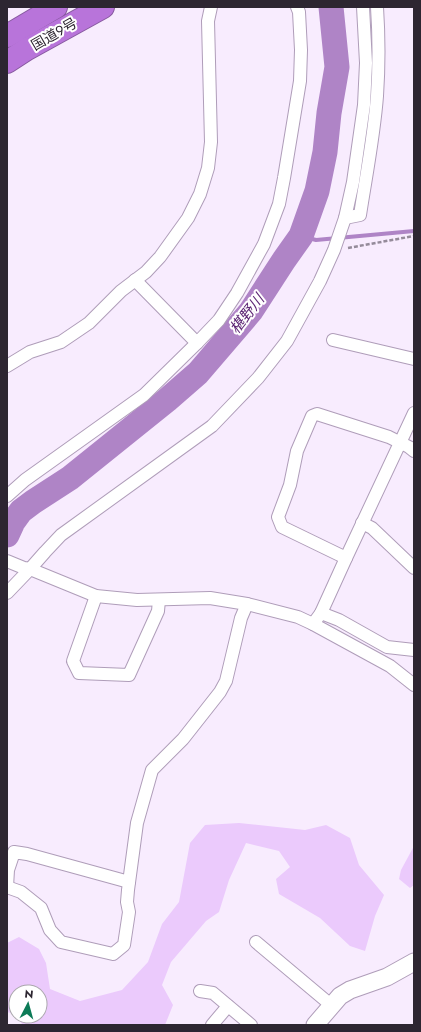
<svg xmlns="http://www.w3.org/2000/svg" width="421" height="1032" font-family="Jost,'Noto Sans JP',sans-serif">
<style>
.green{fill:#ebcafc;fill-rule:evenodd}
.lines{fill:none;stroke-linecap:round;stroke-linejoin:round}
.stream{stroke:#af84c6;stroke-width:4}
.river{stroke:#af84c6;stroke-width:25}
.street-casing{stroke:#af9db9;stroke-width:14}
.secondary-casing{stroke:#af9db9;stroke-width:19}
.highway-casing{stroke:#87599f;stroke-width:24}
.path{stroke:#958b9a;stroke-width:2.5;stroke-dasharray:4 2;stroke-linecap:butt}
.street{stroke:#fff;stroke-width:12}
.secondary{stroke:#fff;stroke-width:17}
.highway{stroke:#b874da;stroke-width:22}
.labels{text-anchor:middle;stroke-width:4;stroke-linejoin:round;paint-order:stroke}
.street-label{font-size:14px;fill:#2d2631;stroke:#fff}
.water-label{font-size:15px;font-style:italic;fill:#5e2876;stroke:#fff}
</style>
<rect width="100%" height="100%" fill="#f8ecfe"/>
<g class="green">
<path d="M239,823L305,830L326,825L350,838L359,865L384,895L375,916L365,951L350,946L320,918L279,894L276,879L290,867L279,851L246,843L229,880L219,912L206,921L171,962L162,985L173,1005L165,1025H23L14,1014L7,1012V943L19,937L39,949L46,963L50,989L80,1001L122,990L148,962L162,924L179,902L190,843L205,825ZM16,992H40V1016H16Z"/>
<path d="M414,846V885L410,888L399,879L401,870Z"/>
</g>
<g class="lines">
<path class="stream" d="M301,236L316,240L414,231"/>
<path class="river" d="M7,535L13,522L21,511L33,502L70,478L167,400L198,373L251,311L284,260L301,236L317,191L325,152L329,113L337,67L331,7"/>
<defs>
<g id="street">
<path d="M345,218L360,215C366,176 374,136 377,96C379,67 379,37 377,7"/>
<path d="M135,280L197,343L219,320L237,293L264,244L279,204L284,178L300,81L301,50L299,12L297,7"/>
<path d="M333,340L414,359"/>
<path d="M7,366L30,352L61,342L89,323L121,291L146,272L160,257L188,218L200,194L208,168L211,142L208,21L211,7"/>
<path d="M7,496L25,480L144,395L197,343"/>
<path d="M362,523L372,528L414,568"/>
<path d="M346,558L282,527L278,517L290,485L297,451L312,416L317,414L389,437L409,447L414,451"/>
<path d="M7,561L24,568L30,569L96,596L137,600L210,598L247,604L298,617L313,624L390,666L414,685"/>
<path d="M7,593L30,569L45,552L61,535L212,426L258,378L287,341L320,281L334,250L345,218L353,182L364,105L366,63L363,7"/>
<path d="M96,596L73,661L79,673L129,675L158,611L159,600"/>
<path d="M321,613L339,620L387,647L414,650"/>
<path d="M313,624L321,613L346,558L414,413"/>
<path d="M7,887L21,892L41,908L50,930L61,942L113,954L124,945L129,912L127,902L128,890L137,823L152,770L183,739L220,692L226,681L241,618L247,604"/>
<path d="M7,887L8,870L14,852L27,854L129,882"/>
<path d="M256,942L331,1005"/>
<path d="M200,991L213,993L251,1025"/>
<path d="M212,1025L228,1006"/>
</g>
<path id="secondary" d="M315,1025L340,996L350,990L387,977L414,962"/>
<g id="highway">
<path d="M7,36L56,7"/>
<path d="M7,62L27,49L103,7"/>
</g>
</defs>
<use href="#street" class="street-casing"/>
<use href="#secondary" class="secondary-casing"/>
<use href="#highway" class="highway-casing"/>
<path class="path" d="M348,248L414,236"/>
<use href="#street" class="street"/>
<use href="#secondary" class="secondary"/>
<use href="#highway" class="highway"/>
</g>
<g class="labels">
<g class="street-label">
<text transform="translate(54 34) rotate(-30)" y="5">国道9号</text>
</g>
<g class="water-label">
<text transform="translate(247 314) rotate(-52)" y="5">椹野川</text>
</g>
</g>
<rect width="421" height="1032" fill="none" stroke="#2d2631" stroke-width="16"/>
<g transform="translate(28 1004) rotate(6)"><circle r="19" fill="#ffffff" stroke="#aba8ad"/>
<path d="M0-3L7 15L0 10L-7 15Z" fill="#0c7b57"/>
<text y="-6" font-size="11" font-weight="bold" text-anchor="middle" fill="#2d2631">N</text>
</g>
</svg>
